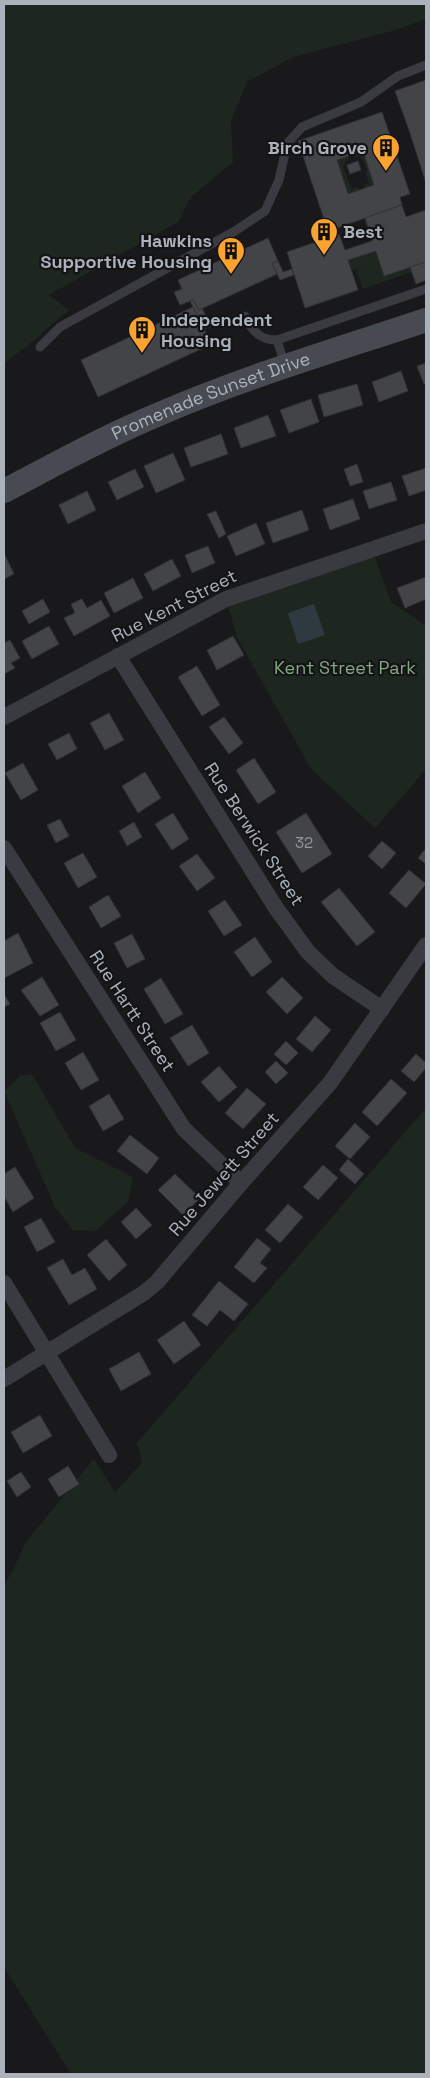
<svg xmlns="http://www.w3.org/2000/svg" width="430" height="2078" font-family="'Space Grotesk',sans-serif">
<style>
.green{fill:#1e271f}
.water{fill:#2e3a40}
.building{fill:#434448;stroke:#333337;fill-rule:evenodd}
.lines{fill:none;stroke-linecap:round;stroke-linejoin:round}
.lane{stroke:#3a3b41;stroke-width:9}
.street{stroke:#3a3b41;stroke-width:16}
.secondary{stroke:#474b51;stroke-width:24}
.labels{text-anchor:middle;stroke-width:4.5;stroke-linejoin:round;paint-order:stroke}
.number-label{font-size:15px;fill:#91969f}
.poi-label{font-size:18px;font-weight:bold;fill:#abb2bc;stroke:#141416;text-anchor:end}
.street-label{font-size:18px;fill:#abb2bc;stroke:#141416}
.park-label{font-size:18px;fill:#82a781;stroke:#141416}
</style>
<rect width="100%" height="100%" fill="#19191b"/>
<g class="green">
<path d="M4,4H426V19L392,31L293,57L247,82L231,121L233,162L191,197L178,222L49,295L69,310L26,347L4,363Z"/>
<path d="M363,151L374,185L365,188L364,185L369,183L365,172L367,171L363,159L361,160L360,156L355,158L354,154Z"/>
<path d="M348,156L349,160L344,162L345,165L343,167L352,189L357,187L359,190L348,194L337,160Z"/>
<path d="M376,251L410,267L411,272L363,289L356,269L352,270L348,260Z"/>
<path d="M372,549L391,602L426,626V769L375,828L311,769L237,637L226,599Z"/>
<path d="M32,1074L75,1148L133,1177L128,1202L95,1231L73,1230L55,1207L4,1091L20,1076Z"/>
<path d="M426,1108V2074H71L4,1967V1585L13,1570L25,1543L94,1459L115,1492L142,1463L137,1443Z"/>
</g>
<path class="water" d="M314,604L325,635L298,644L288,613Z"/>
<g class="building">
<path d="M426,80V183L410,133L395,91Z"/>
<path d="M382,112L410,194L400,197L402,205L337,228L335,222L326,225L298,141ZM363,151L374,185L348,194L337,160Z"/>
<path d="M358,161L361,170L350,174L347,165Z"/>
<path d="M402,205L406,217L426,210V262L384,276L376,251L348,260L358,290L305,308L287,252L339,234L345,250L372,241L365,218Z"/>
<path d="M268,238L278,261L272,263L277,274L199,310L193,300L180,305L174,292L182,289L178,280Z"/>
<path d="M278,261L283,272L292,269L294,275L280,280L272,263Z"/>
<path d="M426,262V280L416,284L410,267Z"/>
<path d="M193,300L199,310L202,308L211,326L204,329L190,301Z"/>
<path d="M193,307L209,339L201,342L203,348L98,397L81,360Z"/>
<path d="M426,363V384H424L417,366Z"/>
<path d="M401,371L408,391L379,402L372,382Z"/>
<path d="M357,384L363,405L324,417L318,395Z"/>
<path d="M311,399L319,422L289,433L280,410Z"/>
<path d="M268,415L276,436L241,448L234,428Z"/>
<path d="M221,434L228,454L191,467L184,448Z"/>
<path d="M173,453L185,480L156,493L144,466Z"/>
<path d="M357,464L363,482L350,486L344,469Z"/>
<path d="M426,468V490L409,496L402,476Z"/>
<path d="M135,469L144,487L117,500L108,482Z"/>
<path d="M391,482L397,500L369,509L363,491Z"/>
<path d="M87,491L96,510L68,524L59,505Z"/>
<path d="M353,499L360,519L330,530L323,509Z"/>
<path d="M302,510L309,530L273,543L266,523Z"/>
<path d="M216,511L226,534L219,538L207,514Z"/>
<path d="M256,523L265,544L236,556L227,536Z"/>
<path d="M208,546L215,563L192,573L185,555Z"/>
<path d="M4,553L14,574L4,579Z"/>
<path d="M172,559L181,576L153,591L144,574Z"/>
<path d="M426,577V599L405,608L397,588Z"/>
<path d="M133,578L143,598L114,613L104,593Z"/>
<path d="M43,599L50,612L29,624L22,611Z"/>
<path d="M82,599L87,608L101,600L110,616L74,636L64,618L75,613L71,604Z"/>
<path d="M49,626L59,644L32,659L22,641Z"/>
<path d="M233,636L244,655L217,670L207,650Z"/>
<path d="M10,640L20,658L11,663L15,668L4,674V643Z"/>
<path d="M197,666L220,705L202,716L178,677Z"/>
<path d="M109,713L124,740L105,750L90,723Z"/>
<path d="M224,717L243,743L229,754L209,727Z"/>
<path d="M69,733L77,749L57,760L48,744Z"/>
<path d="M254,758L276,792L258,804L236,770Z"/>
<path d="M23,763L38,790L21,800L5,773Z"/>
<path d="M145,772L161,798L138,813L122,786Z"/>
<path d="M173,813L189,839L172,850L155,824Z"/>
<path d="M306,813L332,854L302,873L276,832Z"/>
<path d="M60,819L69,836L56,843L47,825Z"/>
<path d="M134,822L142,837L127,846L119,831Z"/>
<path d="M382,841L396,853L382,869L368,856Z"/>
<path d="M426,848V864L418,858Z"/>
<path d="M83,853L97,877L78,888L64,863Z"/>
<path d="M197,854L215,878L197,891L179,866Z"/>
<path d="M409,870L426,884L406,908L389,893Z"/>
<path d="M339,888L375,932L357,946L321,902Z"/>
<path d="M108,895L121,916L101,928L89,907Z"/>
<path d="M225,900L242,925L224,936L208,911Z"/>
<path d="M18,933L33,963L4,978V941Z"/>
<path d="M132,934L145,959L127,968L114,943Z"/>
<path d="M255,937L272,962L252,977L234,952Z"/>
<path d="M42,977L59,1005L40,1016L21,990Z"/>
<path d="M282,977L303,998L287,1014L266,992Z"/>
<path d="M161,978L183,1014L165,1024L144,989Z"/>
<path d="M4,994L10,1004L4,1007Z"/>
<path d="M60,1012L76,1040L56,1051L40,1023Z"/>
<path d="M315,1016L331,1030L312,1052L296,1039Z"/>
<path d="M192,1025L209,1053L188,1066L170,1038Z"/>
<path d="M286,1041L298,1053L286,1065L274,1054Z"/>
<path d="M83,1052L99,1080L81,1090L65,1063Z"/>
<path d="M416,1054L426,1063V1068L414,1082L401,1071Z"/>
<path d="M276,1061L288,1073L276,1084L265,1072Z"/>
<path d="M219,1066L237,1087L219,1102L201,1082Z"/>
<path d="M391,1079L407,1093L377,1126L362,1112Z"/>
<path d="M247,1088L266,1104L243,1129L225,1113Z"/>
<path d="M109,1094L124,1119L103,1131L89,1106Z"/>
<path d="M355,1123L370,1137L350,1159L335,1146Z"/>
<path d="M130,1135L159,1158L147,1174L117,1151Z"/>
<path d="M348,1159L364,1174L355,1184L339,1170Z"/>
<path d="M323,1165L338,1178L318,1200L303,1187Z"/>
<path d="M15,1167L34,1198L13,1212L4,1196V1174Z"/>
<path d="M175,1174L200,1198L183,1215L158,1190Z"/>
<path d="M288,1204L303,1217L280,1243L265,1230Z"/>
<path d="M136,1208L152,1225L136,1239L121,1222Z"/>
<path d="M41,1218L55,1242L37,1252L24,1227Z"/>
<path d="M257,1238L271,1249L260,1263L267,1268L254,1283L234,1267Z"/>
<path d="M106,1239L127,1265L109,1281L87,1255Z"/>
<path d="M63,1259L72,1275L85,1268L97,1289L69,1305L47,1268Z"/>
<path d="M219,1281L248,1304L234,1321L220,1310L207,1326L192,1315Z"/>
<path d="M184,1321L201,1345L174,1364L157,1340Z"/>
<path d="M139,1352L151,1374L121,1391L109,1369Z"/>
<path d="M40,1415L52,1436L23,1453L11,1432Z"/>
<path d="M68,1466L79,1484L59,1497L48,1479Z"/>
<path d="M21,1472L31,1487L17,1497L7,1481Z"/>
</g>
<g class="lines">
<g class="lane">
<path d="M245,316C252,331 260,340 277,340"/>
<path d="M40,347L60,327L235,231L265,211L279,180L287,144L302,127L361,102L398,76L426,65"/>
<path d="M285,365L277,340L426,289"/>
</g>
<g class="street">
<path d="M118,656L276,908L308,952L333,976L382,1009"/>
<path d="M4,717L226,599L426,531"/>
<path d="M4,848L184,1129L241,1183"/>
<path d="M4,1283L109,1455"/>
<path d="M4,1379L144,1293L157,1282L241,1183L330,1083L426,945"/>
</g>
<path class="secondary" id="s1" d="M4,491C54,465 104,437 157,415C244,377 336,350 426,320"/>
</g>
<defs>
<symbol id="building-pin" viewBox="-11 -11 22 30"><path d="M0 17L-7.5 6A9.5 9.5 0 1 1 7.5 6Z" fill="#fca230" stroke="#141416"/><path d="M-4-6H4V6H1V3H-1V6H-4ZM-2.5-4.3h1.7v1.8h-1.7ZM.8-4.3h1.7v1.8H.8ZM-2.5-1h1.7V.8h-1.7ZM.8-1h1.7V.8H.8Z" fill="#111"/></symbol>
</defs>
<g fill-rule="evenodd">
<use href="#building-pin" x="370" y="132" width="32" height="43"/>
<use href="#building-pin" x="308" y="216" width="32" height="43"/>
<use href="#building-pin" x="215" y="235" width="32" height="43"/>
<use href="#building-pin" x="126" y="314" width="32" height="43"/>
</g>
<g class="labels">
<g class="number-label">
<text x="304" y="848">32</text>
</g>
<g class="poi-label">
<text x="367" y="154">Birch Grove</text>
<text x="343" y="238" text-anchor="start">Best</text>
<text x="212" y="247">Hawkins<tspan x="212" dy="21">Supportive Housing</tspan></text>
<text x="161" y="326" text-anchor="start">Independent<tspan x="161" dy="21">Housing</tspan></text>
</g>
<g class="street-label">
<text dy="6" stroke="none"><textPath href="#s1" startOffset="228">Promenade Sunset Drive</textPath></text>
<text transform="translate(174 606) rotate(-27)" y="6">Rue Kent Street</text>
<text transform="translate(254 834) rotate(57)" y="6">Rue Berwick Street</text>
<text transform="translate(132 1011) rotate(57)" y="6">Rue Hartt Street</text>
<text transform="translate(224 1174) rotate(-49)" y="6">Rue Jewett Street</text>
</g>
<g class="park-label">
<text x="345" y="674">Kent Street Park</text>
</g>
</g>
<rect width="430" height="2078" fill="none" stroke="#abb2bc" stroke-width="10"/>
</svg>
